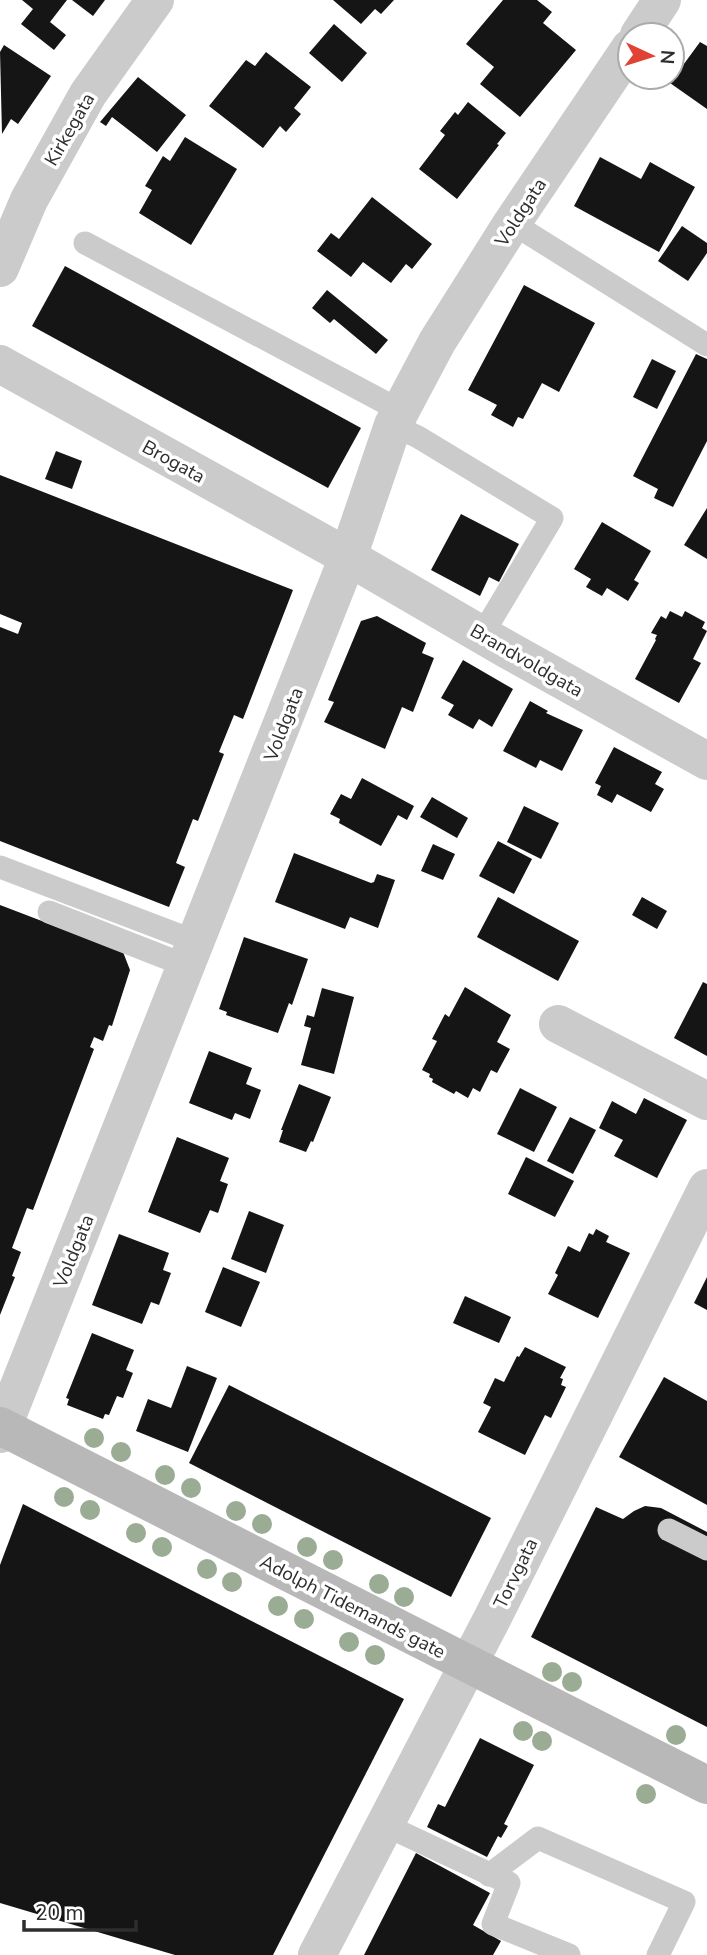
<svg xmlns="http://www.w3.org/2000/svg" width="707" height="1955" font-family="'Nunito Sans',sans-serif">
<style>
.building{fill:#151515}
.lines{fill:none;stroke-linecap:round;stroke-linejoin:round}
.service{stroke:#cbcbcb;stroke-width:23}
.minor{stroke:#cbcbcb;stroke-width:38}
.secondary{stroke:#b8b8b8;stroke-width:38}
.tree{fill:#9bac94}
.labels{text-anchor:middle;stroke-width:7;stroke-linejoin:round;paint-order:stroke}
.street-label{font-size:19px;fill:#2e2e2e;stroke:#fff}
</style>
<rect width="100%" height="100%" fill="#fff"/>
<g class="building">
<path d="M22,0H67L50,22L66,35L54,50L21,24L33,9Z"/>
<path d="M72,0H105L93,16Z"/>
<path d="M333,0H394L381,14L375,9L361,24Z"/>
<path d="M503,0H537L552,12L543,23L576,50L520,117L480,84L494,67L466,44Z"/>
<path d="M334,24L367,53L342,82L309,53Z"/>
<path d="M700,42L707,46V109L670,83Z"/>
<path d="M4,45L51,76L18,124L11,119L2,134L0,52Z"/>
<path d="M266,52L311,87L294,108L301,114L286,132L280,126L263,148L209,106L246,60L255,66Z"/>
<path d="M138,77L186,115L157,152L112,117L106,126L100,122Z"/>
<path d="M468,102L506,133L497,144L499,145L457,199L419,169L445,135L440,131L455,112L458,115Z"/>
<path d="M185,137L237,169L191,245L139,213L152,190L145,186L163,156L170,161Z"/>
<path d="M600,157L641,179L650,162L695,187L659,252L574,206Z"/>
<path d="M372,197L432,244L412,269L406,264L391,283L363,262L351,277L317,251L331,233L339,239Z"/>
<path d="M682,226L707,243V253L688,281L658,261Z"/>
<path d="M65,266L361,428L328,488L32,326Z"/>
<path d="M524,285L595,323L559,392L542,383L523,419L518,417L513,427L491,415L497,405L468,390Z"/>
<path d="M327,290L388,340L376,354L334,319L330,323L312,308Z"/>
<path d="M696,354L707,359V441L673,507L654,498L658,489L633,476Z"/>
<path d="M652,359L676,371L657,409L633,397Z"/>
<path d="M56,451L82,461L72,489L45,479Z"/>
<path d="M0,475L293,590L243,719L234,715L219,752L224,754L198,821L193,819L179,855L176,863L185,867L169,907L0,841V627L18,634L22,623L0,614Z"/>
<path d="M707,508V559L684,545Z"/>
<path d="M461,514L519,544L499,582L489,577L480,596L431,570Z"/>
<path d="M602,522L651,551L634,580L639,583L628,601L607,588L602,596L586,587L591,579L574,569Z"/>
<path d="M670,611L682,617L685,611L705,622L702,628L707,631L693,659L701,663L679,703L635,679L656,640L655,639L657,635L651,633L661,616L666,619Z"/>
<path d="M377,616L426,643L422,653L434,658L413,712L402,707L385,749L324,722L334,702L328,700L361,621Z"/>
<path d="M463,660L513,689L492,727L479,719L473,729L448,715L454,705L441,698Z"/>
<path d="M530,701L548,711L546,713L583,730L562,771L540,760L536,768L503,751Z"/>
<path d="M614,747L662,772L655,784L664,789L651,812L617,794L612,803L597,795L601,786L595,783Z"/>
<path d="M362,778L414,806L407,820L398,815L381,846L339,823L340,819L330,814L341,794L351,799Z"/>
<path d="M432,797L468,818L457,838L420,817Z"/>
<path d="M524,806L559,823L541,859L507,842Z"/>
<path d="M498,841L532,859L514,894L479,876Z"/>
<path d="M433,844L455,854L443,880L421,871Z"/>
<path d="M294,853L371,883L374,882L377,874L395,880L378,928L350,917L345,929L275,902Z"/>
<path d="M498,897L579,941L558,981L477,937Z"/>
<path d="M642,897L667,911L657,929L632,915Z"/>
<path d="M0,905L123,952L130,970L112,1026L109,1025L103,1041L94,1037L90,1047L94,1049L33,1210L27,1208L12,1248L21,1252L12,1276L15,1277L0,1315Z"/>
<path d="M244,937L308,959L292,1005L289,1003L278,1033L226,1015L227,1012L219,1009Z"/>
<path d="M703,982L707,984V1056L674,1038Z"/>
<path d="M465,987L511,1015L497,1042L510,1049L497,1073L491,1070L480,1092L473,1088L468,1098L456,1091L454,1094L432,1082L433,1079L429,1077L430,1074L422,1070L437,1041L432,1039L445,1014L449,1017Z"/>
<path d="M322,988L354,997L334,1074L301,1065L311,1028L304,1026L307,1015L314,1017Z"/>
<path d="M209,1051L252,1068L246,1084L261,1090L250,1119L235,1113L232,1120L189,1103Z"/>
<path d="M299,1084L331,1097L313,1142L311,1141L306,1152L279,1142L283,1130H281Z"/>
<path d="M520,1088L557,1107L534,1152L497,1134Z"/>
<path d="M644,1098L687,1120L657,1178L614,1156L623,1140L599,1128L612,1101L636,1114Z"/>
<path d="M570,1117L596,1130L573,1174L547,1161Z"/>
<path d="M177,1137L229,1158L220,1181L228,1184L218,1213L210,1210L200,1233L148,1212Z"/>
<path d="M526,1157L574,1181L555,1217L508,1194Z"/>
<path d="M249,1211L284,1225L266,1273L231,1259Z"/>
<path d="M596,1229L609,1236L606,1242L630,1253L598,1318L548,1294L558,1275L555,1273L568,1246L580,1252L589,1233L593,1235Z"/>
<path d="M119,1234L169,1253L163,1270L171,1273L159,1305L151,1302L142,1324L92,1305Z"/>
<path d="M223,1267L260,1282L241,1327L205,1312Z"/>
<path d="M707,1277V1310L694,1303Z"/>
<path d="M465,1296L511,1317L499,1343L453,1323Z"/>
<path d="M92,1333L134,1350L126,1370L133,1373L123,1398L117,1396L109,1415L105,1414L103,1419L67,1405L69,1399L66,1398Z"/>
<path d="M525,1347L566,1367L560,1378L563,1379L561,1385L566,1387L551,1418L545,1415L525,1455L478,1432L491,1407L483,1403L495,1378L504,1382L517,1356L519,1357Z"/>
<path d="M187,1366L217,1378L188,1452L136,1431L148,1399L171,1408Z"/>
<path d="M664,1377L707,1401V1505L619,1457Z"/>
<path d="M229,1385L491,1518L451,1597L189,1463Z"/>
<path d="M23,1504L404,1699L273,1955H175L0,1903V1565Z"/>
<path d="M645,1506L661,1508L707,1532V1727L531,1637L596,1507L623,1519L634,1511Z"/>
<path d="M480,1738L534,1765L504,1824L508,1826L501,1838L498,1836L487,1857L427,1827L438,1804L445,1807Z"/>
<path d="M416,1853L490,1893L473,1925L501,1941L493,1955H364Z"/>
</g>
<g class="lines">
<g class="service">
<path d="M512,223L707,345"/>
<path d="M85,243L401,411"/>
<path d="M393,425L418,437L552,518L482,635"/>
<path d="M0,867L197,942"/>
<path d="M49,912L187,966"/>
<path d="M669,1530L707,1549"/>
<path d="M385,1825L509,1883L493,1924L569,1955"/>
<path d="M489,1875L538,1838L684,1902L658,1955"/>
</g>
<g class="minor">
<path d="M639,35L662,0"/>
<path d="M0,268L29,200L88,94L155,0"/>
<path d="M0,364L348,557L508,650L707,761"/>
<path d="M558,1024L707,1101"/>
<path d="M0,1434L348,557L393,425L437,342L512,223L630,48"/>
<path d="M317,1955L493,1617L707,1188"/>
</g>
<path class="secondary" d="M0,1426L707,1785"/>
</g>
<g class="tree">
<circle cx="94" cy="1438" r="10"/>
<circle cx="121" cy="1452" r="10"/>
<circle cx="165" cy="1475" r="10"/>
<circle cx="191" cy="1488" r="10"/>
<circle cx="64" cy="1497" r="10"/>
<circle cx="90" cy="1510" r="10"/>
<circle cx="236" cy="1511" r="10"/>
<circle cx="262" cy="1524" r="10"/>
<circle cx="136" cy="1533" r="10"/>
<circle cx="162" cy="1547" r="10"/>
<circle cx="307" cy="1547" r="10"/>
<circle cx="333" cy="1560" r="10"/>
<circle cx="207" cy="1569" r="10"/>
<circle cx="232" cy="1582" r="10"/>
<circle cx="379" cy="1584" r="10"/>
<circle cx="404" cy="1597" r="10"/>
<circle cx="278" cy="1606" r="10"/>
<circle cx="304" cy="1619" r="10"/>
<circle cx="349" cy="1642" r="10"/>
<circle cx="375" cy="1655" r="10"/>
<circle cx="552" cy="1672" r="10"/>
<circle cx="572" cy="1682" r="10"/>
<circle cx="523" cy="1731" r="10"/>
<circle cx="676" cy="1735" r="10"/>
<circle cx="542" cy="1741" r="10"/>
<circle cx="646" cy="1794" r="10"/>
</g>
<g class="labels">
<g class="street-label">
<text transform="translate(69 129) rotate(-60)" y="7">Kirkegata</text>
<text transform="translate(520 212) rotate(-57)" y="7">Voldgata</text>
<text transform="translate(174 461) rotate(29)" y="7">Brogata</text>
<text transform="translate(527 660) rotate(30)" y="7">Brandvoldgata</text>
<text transform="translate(283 724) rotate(-69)" y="7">Voldgata</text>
<text transform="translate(73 1251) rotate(-68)" y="7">Voldgata</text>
<text transform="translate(515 1573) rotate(-64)" y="7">Torvgata</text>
<text transform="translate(353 1606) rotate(27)" y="7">Adolph Tidemands gate</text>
</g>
</g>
<g transform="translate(651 56) rotate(94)"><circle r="33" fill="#ffffff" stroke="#ababab" stroke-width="2"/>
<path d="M0-5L12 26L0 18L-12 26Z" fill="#e04234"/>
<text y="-10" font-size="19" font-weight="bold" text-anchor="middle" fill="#2e2e2e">N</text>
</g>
<path d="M24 1920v10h112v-10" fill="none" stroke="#2e2e2e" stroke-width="3.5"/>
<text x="35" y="1920" font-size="21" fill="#2e2e2e" stroke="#ffffff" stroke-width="5" paint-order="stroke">20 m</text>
</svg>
